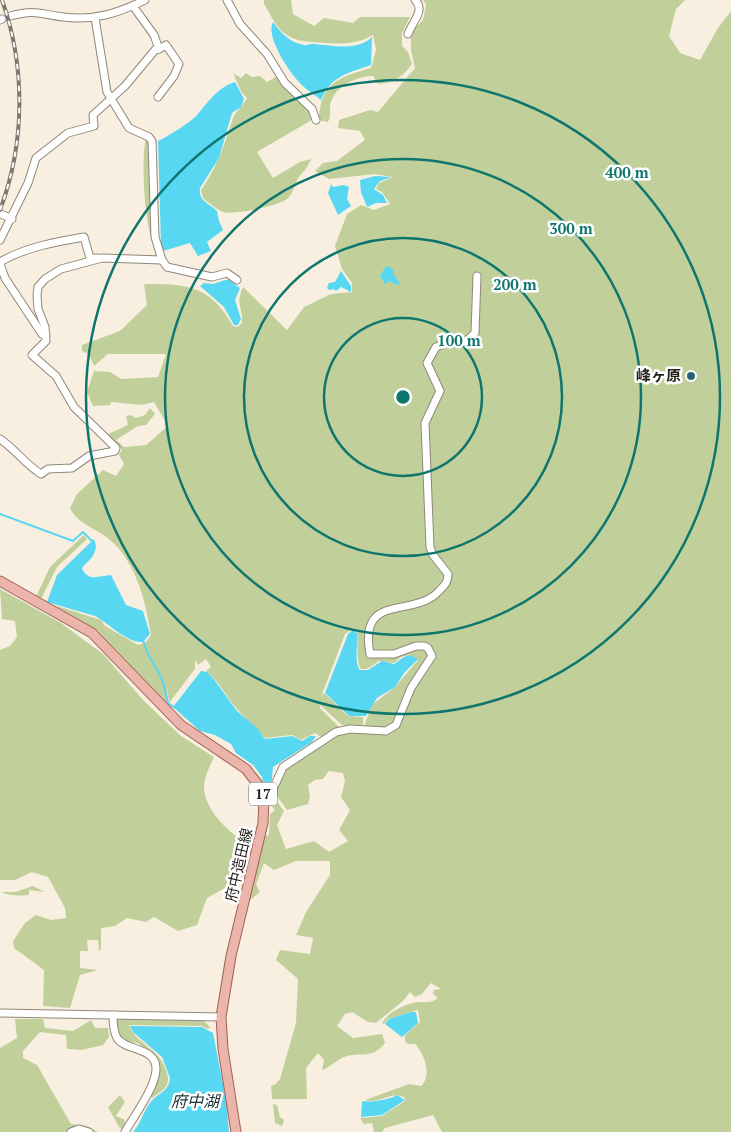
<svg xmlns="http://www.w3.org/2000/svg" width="731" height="1132" font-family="'PT Serif','Noto Sans JP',serif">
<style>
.green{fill:#c1d09b}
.water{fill:#58d7f3}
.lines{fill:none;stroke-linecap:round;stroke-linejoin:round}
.stream{stroke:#58d7f3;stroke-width:2}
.minor-casing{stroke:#908779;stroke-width:9}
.major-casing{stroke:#9e6055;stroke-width:11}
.minor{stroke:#fff;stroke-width:7}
.major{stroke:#ecb5ac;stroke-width:9}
.rail-casing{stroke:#7e786f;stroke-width:4}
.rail{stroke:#fff;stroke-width:2;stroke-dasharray:5.5;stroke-linecap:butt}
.ring{fill:none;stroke:#0f766e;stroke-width:2.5}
.poi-dot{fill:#26667b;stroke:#fff;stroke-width:2}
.labels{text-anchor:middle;stroke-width:5;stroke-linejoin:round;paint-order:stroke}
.shield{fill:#fff;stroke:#64625e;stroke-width:1}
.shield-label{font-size:14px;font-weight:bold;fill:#221f19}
.poi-label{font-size:15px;font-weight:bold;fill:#221f19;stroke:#fff;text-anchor:end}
.street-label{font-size:15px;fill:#221f19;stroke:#fff}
.water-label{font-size:16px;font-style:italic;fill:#172d32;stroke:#fff}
.centre{fill:#0f766e;stroke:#fff;stroke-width:2.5}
.ring-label{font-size:15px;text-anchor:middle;font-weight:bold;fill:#0f766e;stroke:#fff;stroke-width:5;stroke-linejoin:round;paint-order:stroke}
</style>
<rect width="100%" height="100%" fill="#f9efe0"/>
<g class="green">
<path d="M264,0H291L293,14L314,26L324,18L353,23L360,17H410L402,33V46L408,52L412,64C403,77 393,83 378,84L373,76C356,76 333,87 330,106C330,112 331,116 328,122L319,120C320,83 339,77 371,68L376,50L373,35C353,46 336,44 313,42C304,41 296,41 287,35C276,29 271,15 264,4Z"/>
<path d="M423,0H685L676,9L669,36L680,53L700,60L718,28L731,11V1132H442L433,1115L385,1128L382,1132H374L372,1123L364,1124L360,1118L382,1116L405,1101V1098C394,1089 378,1105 365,1100L409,1084L421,1086C432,1076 425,1054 415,1044H408L405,1041V1035L420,1022L418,1010L388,1019L384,1024L382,1023C388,1012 406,1003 419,1002C427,1002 431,1003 438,998L433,994L434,990L441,989L431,983L422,994L415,997L410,992L403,1001L376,1023L368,1022L352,1012L345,1014L337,1026L353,1038L382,1034L385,1043C372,1060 361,1051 344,1057C336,1060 331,1067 322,1070L324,1060L318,1053L306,1068L307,1099H272L271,1086L276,1084L280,1079L296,1023L298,979L276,960L280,950L310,954L313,938L296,935L306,912L330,875V861H296L274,870L264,863L256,884L260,892L249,901L264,836L269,835L270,814L275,810L269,802L273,796L284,811L277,825L286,849L314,841L329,852L348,841L339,830L350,810L341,797L345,781L343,773L329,771L323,779L315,780L308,785L310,797L308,804L287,810L274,792L289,765L342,732H362L372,705L395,687L418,660L410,655L401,657L394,663L379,661L367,669H361C356,662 358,640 357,630L353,628L345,634L321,697L324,693L348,716L363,717V726L342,725L320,705V700V708L339,727L321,737L315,733L301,740L292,735L265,738C257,728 246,720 238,710C226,697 220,682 206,671L211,667L206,659L198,665L195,660V669L169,703L167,684L172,679L167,684L168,701L166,702L98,631L54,605L101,620L105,626L138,645L146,642L151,635C145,599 135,555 102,534C89,526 77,522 70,508L77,494L103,470L116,476L124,464L119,455L122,449L116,446L106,435L128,425L126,416L131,415L136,418L145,415L150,408L155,414L146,425L138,426L116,440L124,447L146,445L168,426L154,402L142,405L111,402L110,405L93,406L87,392L94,371L110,372L121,379L158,377L166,354H108L94,366L89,354L82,351V345L120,331L147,305L144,284C188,284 210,285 233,326L238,327L242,323C243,306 235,306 243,287L287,330L304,307L331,294L352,292V283L342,269L335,246L347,214L361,205L374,210L390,204L382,192L376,189L379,183L393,177L375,174L329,179L315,171L323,163L337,161L365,140L360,131L338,128L339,120L370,110L378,112L415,68L411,50V32L423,20L426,5Z"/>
<path d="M233,73L241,78L246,73L252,77L260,76L267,82L277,76L312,115L310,121L257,152L273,178L300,162L311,159C306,171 303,171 298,178C294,185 294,193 287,199C278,206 234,215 223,212C216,209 209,203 203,198L201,190C218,166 224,145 233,118C236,111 243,106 247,98L242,93Z"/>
<path d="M146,138L150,146L156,252C145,232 140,161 146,138Z"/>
<path d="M84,535L87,539L57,567L42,597L40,599L36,597L50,567Z"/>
<path d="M0,589L61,623L103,654L143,700L181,736L214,757C210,766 204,777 204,788C206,814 231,832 249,847L241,879L207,898L197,925L178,931L154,917L146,922L127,918L115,926L101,928V950H99L98,940H87L88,951H80V968L98,970L80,975L70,1008L43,1006L44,970L14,948L13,941L25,923L36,915L51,920L66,918L65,908L48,877L32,872L15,880H0V650L10,646L17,637L15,621L2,619Z"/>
<path d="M33,886L45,892L29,890V895C19,896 10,896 1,892H15Z"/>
<path d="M115,1017L204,1021L210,1027L208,1029L202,1026L129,1025C136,1044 159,1048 166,1070C172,1085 164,1090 152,1098L149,1094L154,1084L152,1055L138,1043L123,1041L117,1035Z"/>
<path d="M15,1019H43L45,1028L73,1031L91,1020L95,1028H108L109,1037L103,1045L82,1050L67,1049L66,1035L40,1032L23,1051V1058L37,1065L71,1124L87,1126L98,1132H0V1048L17,1038Z"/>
<path d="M120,1095L125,1102L116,1116L125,1120L124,1131L119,1127L108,1107Z"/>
<path d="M273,1104L277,1105L280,1117L284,1120L282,1126L275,1123Z"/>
</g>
<g class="water">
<path d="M273,22C280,32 290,43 304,45C307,46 311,43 315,44C333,46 358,51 372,37L371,65C348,73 331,76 321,100C314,94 305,89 300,83C289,72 265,36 273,22Z"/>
<path d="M235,82L244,99L241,107L232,113L219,158L200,188C198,201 209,203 217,211L219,221L223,230L207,242L211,251L198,256L190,243L163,251L161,245L158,141C167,137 191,122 197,115C208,102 218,87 235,82Z"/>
<path d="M375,176L392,177L380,181L374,189L383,195L387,203H376L367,207L361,192L360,180Z"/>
<path d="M331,184L333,187L344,185L349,187L347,199L351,206L338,215L328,193Z"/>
<path d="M386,266L393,269L394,275L400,283L397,285L389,281L385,284L380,276Z"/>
<path d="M341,271L351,286V292L341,287L336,291L334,289L329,290L327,288L329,283L335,282Z"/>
<path d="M225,280H229L240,288L235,300L241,319L238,325H234L224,307L200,286L204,283L213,284Z"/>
<path d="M94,539C100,552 90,559 82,568C87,582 99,576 111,575L126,605L143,611L150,634L143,642C126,643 109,623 95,616L47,602L57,575Z"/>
<path d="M353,630L357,633C358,643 354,662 360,670H368L382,661L394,664L404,657L410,655L418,659L405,672L395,687L377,698L366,716H349L325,693L348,634Z"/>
<path d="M201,671L207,672L213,678L237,711L258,729L265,739L292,736L302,741L310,736H316L312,742L273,767L271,788H265L262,777L253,765L236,753L231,744L215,735L200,731L173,707Z"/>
<path d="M411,1012H416L418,1023L402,1037L385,1024L389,1019Z"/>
<path d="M130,1026L202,1027L213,1033L226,1100L229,1132H133C141,1123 143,1112 150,1103C157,1093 169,1092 170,1078L162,1057L133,1032Z"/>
<path d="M397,1095L405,1100L382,1115L361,1117L362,1102L364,1101C371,1103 391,1099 397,1095Z"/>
</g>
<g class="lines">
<g class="stream">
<path d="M0,514L73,541L83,532L93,542"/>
<path d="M143,640C146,656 158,667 163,683C165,689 166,696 168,703L175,708"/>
</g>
<defs>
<g id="minor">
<path d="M227,0L240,24L267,54L285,83L312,109L316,120"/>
<path d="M10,16C37,9 38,14 63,17C95,21 118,13 145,0"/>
<path d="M0,20L2,19"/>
<path d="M408,34C412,22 426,10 415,0"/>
<path d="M158,97L174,76L179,64L166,45L159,49"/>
<path d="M1,214L12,219"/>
<path d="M0,240L28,183L36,158L68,133L94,126L93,115L125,86L155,50L159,49L154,35L133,6"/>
<path d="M162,260L167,267L212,277L227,273L237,280"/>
<path d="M0,262C26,247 55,242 84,237L90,258H98"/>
<path d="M0,264L5,278L42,334L46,335"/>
<path d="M0,439C15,449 25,464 41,474L48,469L72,468L89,456L115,451L116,448L74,407L56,376L32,355L46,341L45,327L38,309L37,295L38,287L45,279L61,269L102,258L162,260L155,237L152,141L149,137L129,128L107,92L95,18"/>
<path d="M264,797L273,789L283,767L336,732L350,729L386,731L396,725L411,688L432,656L428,648L424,646H416L394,654H370C358,591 414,619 439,591C445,585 448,582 448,574L433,555L430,547L425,423L440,391L427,363L436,347L450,342L464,343L475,333L477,276"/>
<path d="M0,1013L221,1017"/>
<path d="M113,1015C113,1022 113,1031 117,1038C126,1052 157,1046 156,1070C155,1088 134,1116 125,1132"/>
<path d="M71,1132L79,1129L89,1132"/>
</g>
<path id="major" d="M0,581L92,633L181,725L246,769L260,787L264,797L263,823L231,956L221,1017L223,1049L236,1132"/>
</defs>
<use href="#minor" class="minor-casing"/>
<use href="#major" class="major-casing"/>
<use href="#minor" class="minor"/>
<use href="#major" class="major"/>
<defs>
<path id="rail" d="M0,210C25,144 26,67 2,0"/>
</defs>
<use href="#rail" class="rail-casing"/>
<use href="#rail" class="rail"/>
</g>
<g class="ring">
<circle cx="403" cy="397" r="79"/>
<circle cx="403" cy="397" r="159"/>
<circle cx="403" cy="397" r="238"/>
<circle cx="403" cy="397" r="317"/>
</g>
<circle class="poi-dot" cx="691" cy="376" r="5"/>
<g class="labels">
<rect class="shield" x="249" y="782.5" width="28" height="23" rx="4"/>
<g class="shield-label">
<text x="263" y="799">17</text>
</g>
<g class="poi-label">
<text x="681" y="381">峰ヶ原</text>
</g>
<g class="street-label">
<text transform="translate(239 865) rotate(-77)" y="5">府中造田線</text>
</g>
<g class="water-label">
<text x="195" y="1107">府中湖</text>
</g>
</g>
<circle cx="403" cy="397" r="8" class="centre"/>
<g class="ring-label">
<text x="627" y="178">400 m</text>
<text x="571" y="234">300 m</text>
<text x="515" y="290">200 m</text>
<text x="459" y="346">100 m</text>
</g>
</svg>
